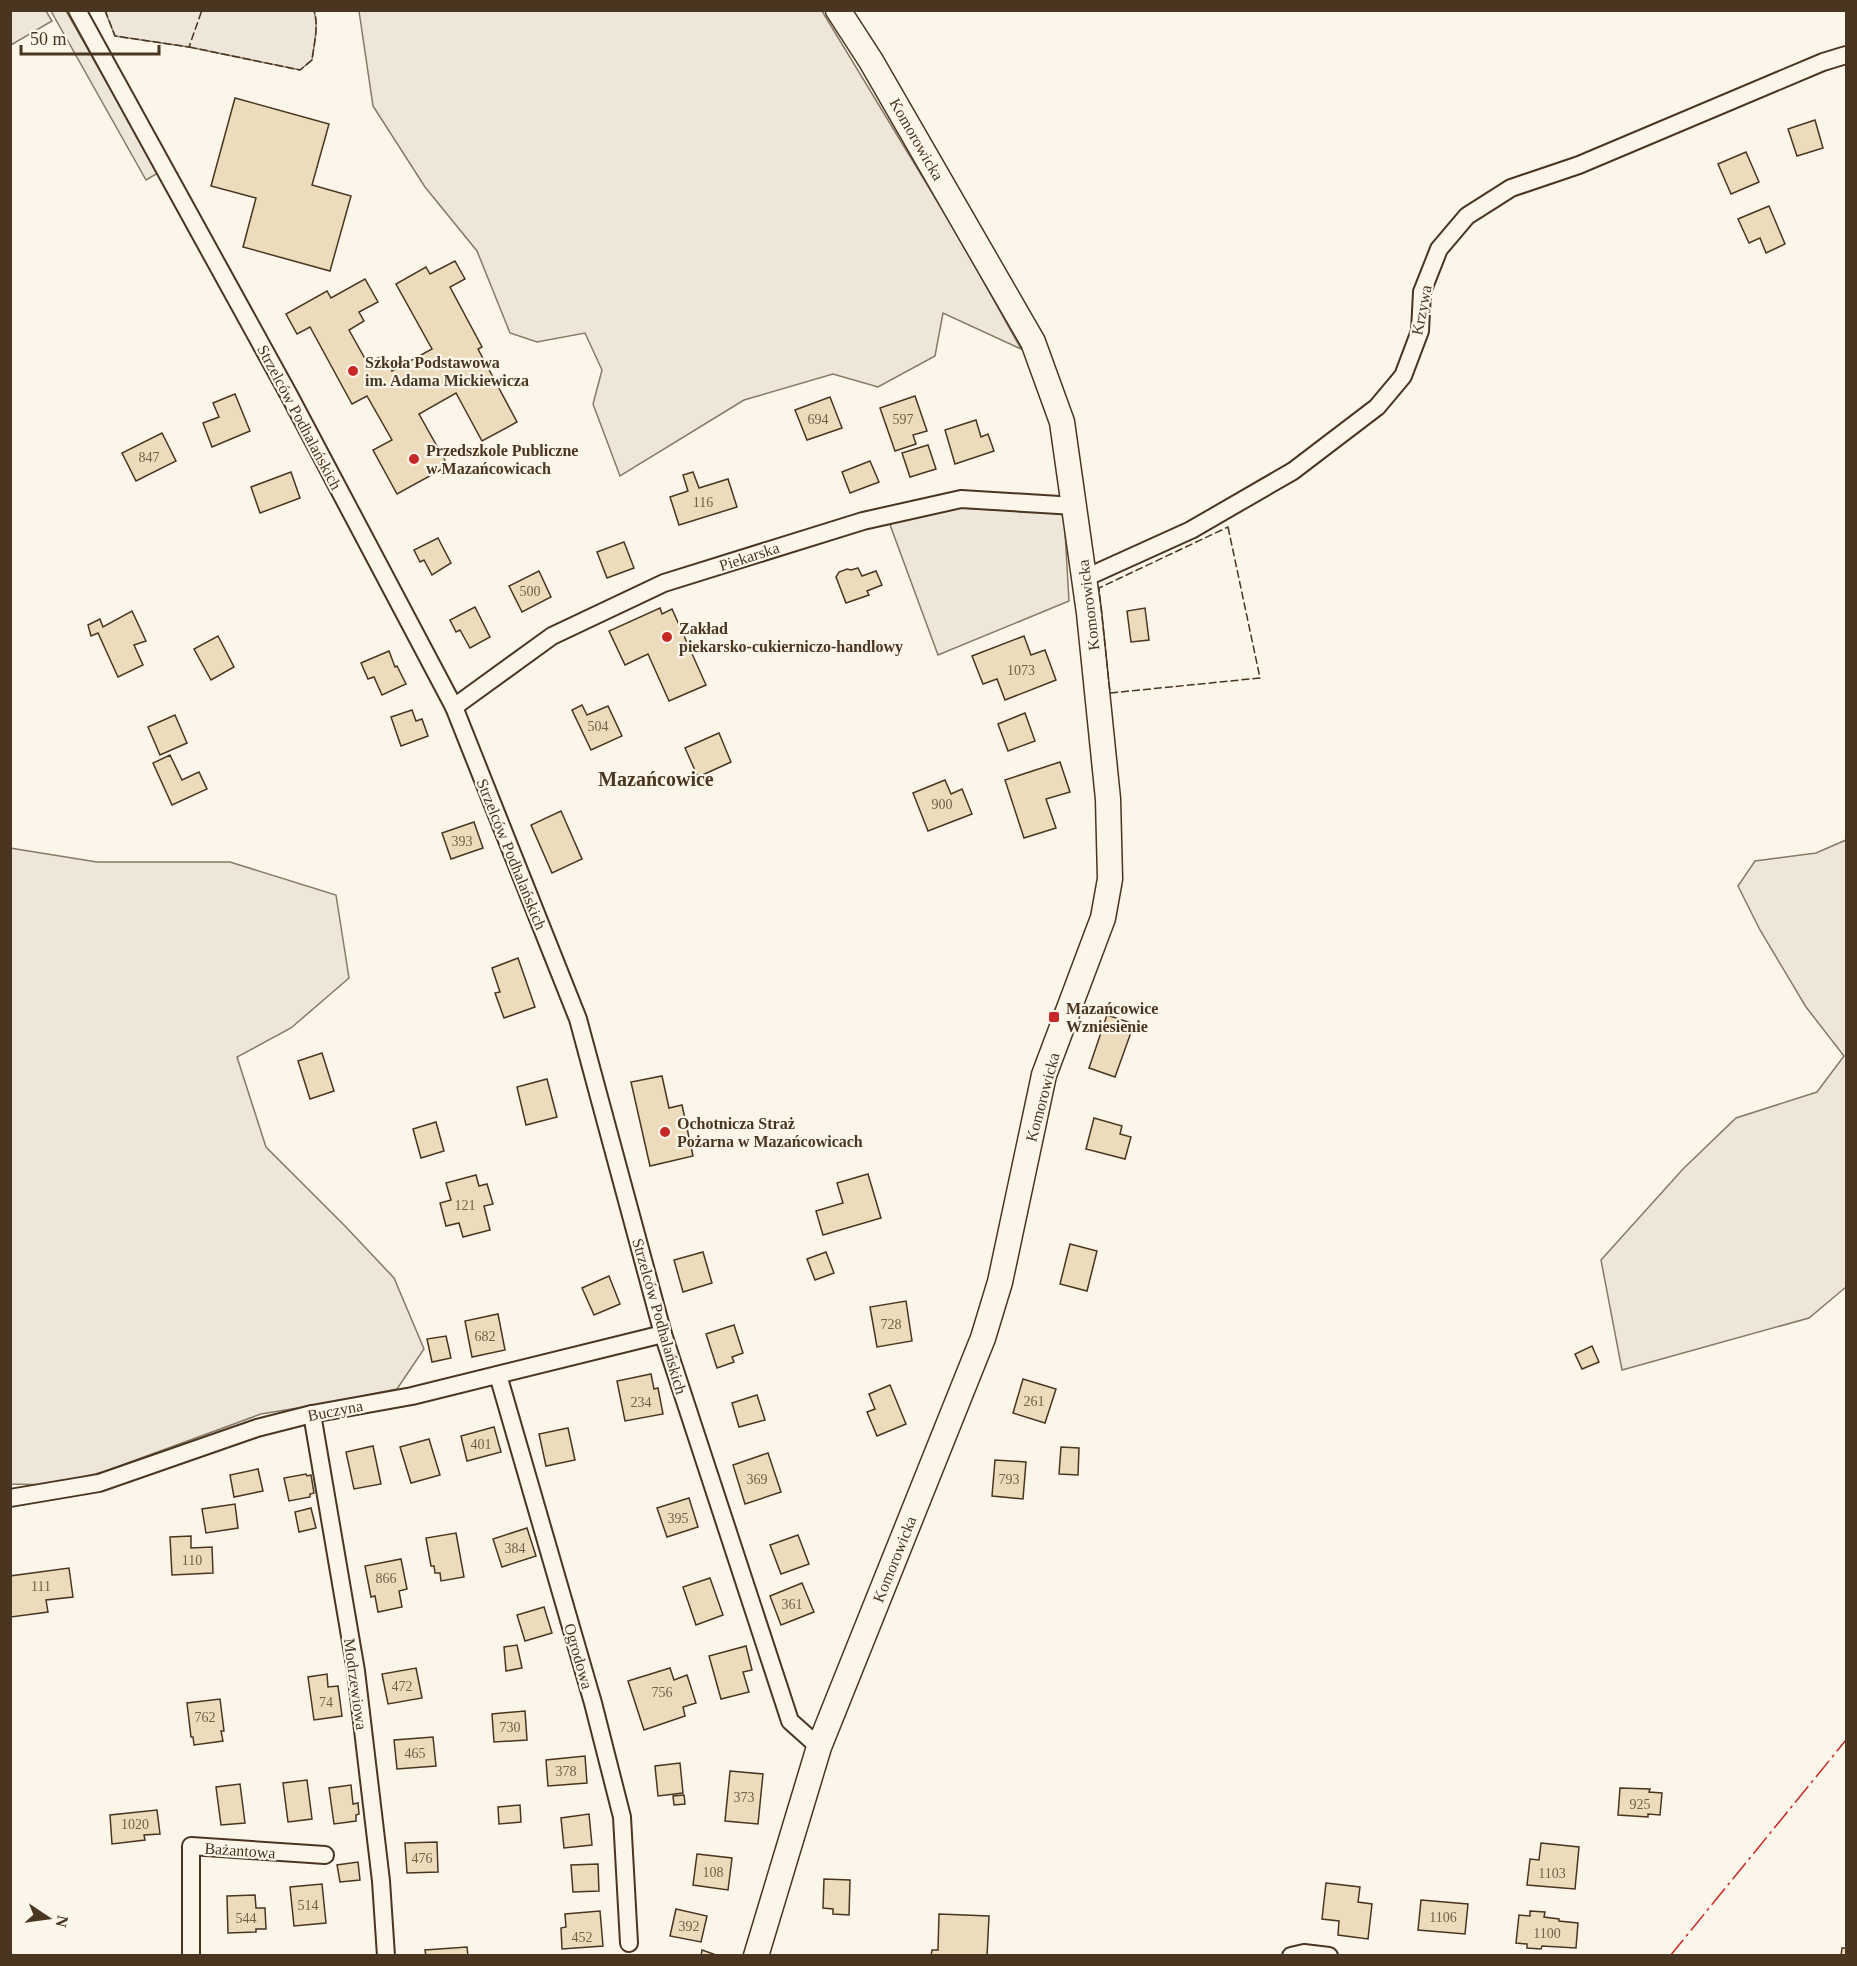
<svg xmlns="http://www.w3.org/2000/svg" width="1857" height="1966" font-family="'Times New Roman',serif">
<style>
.green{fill:#ede6d9;stroke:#887966;stroke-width:1.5}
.parking{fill:#ede7d9;stroke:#887966;stroke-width:1.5}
.building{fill:#ecdcbc;stroke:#4a3520;stroke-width:1.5}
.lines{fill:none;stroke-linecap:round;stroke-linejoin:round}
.street-casing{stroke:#4a3520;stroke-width:20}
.secondary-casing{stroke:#4a3520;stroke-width:27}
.street{stroke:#fbf6e9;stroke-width:16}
.secondary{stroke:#fbf6e9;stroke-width:24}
.fence{stroke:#4a3520;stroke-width:1.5;stroke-dasharray:8 3;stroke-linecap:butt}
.power{stroke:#c62828;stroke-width:1.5;stroke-dasharray:21 4.5 3 4.5;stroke-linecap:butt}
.poi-dot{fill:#c62828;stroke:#fbf6e9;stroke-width:2}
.labels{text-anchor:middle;stroke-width:4.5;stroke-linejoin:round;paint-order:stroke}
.number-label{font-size:14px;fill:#725f47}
.street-label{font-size:16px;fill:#4a3520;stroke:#fbf6e9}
.poi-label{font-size:16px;font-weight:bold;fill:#4a3520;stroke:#fbf6e9;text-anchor:start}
.quarter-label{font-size:20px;font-weight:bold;fill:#4a3520;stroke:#fbf6e9}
</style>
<rect width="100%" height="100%" fill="#fbf6e9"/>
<g class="green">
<path d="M11,10L46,11L52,21L11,45Z"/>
<path d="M105,11H314C319,26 314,44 312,60L300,70L189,47L115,36Z"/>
<path d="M359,11H822L960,239L1021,349L943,313L935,356L878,387L833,374L744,400L620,476L593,404L602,370L585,333L537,342L510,333L477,251L425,187L373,106Z"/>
<path d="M962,508L1064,514L1069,601L938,655L889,522Z"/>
<path d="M1846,840V1287L1809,1318L1622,1370L1601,1260L1683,1169L1736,1118L1817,1092L1844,1056L1806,1007L1760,930L1738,886L1755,861L1816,853Z"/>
<path d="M10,848L97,862H230L336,895L349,978L291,1028L237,1057L266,1147L345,1226L394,1278L424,1349L397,1389L328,1403L261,1414L103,1472L51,1485L11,1484Z"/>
</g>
<path class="parking" d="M51,11H66L158,173L146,180Z"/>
<g class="building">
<path d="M235,98L329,124L312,185L351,196L330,271L243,247L256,198L211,186Z"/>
<path d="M1815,120L1823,148L1797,156L1788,129Z"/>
<path d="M1746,152L1759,182L1731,194L1718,164Z"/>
<path d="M1769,206L1785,244L1766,253L1760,238L1749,243L1738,219Z"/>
<path d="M455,261L465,279L450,287L482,347L478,349L517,422L482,441L456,393L419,414L448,466L397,494L373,450L392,440L367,396L352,404L310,327L297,334L286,314L327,291L331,298L365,279L378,302L359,312L364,321L349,330L368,364L383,355L392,371L432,349L396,284L426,267L430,274Z"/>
<path d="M235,394L250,431L212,447L203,423L219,417L213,403Z"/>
<path d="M915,396L927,431L913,435L916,444L895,451L880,408Z"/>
<path d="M830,397L842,428L807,440L795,410Z"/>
<path d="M976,420L981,437L988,434L994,451L955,464L945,430Z"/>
<path d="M162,433L176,461L136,481L122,453Z"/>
<path d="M928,445L936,469L910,477L902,453Z"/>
<path d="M870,461L879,482L850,493L842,472Z"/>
<path d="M291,472L300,498L260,513L251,487Z"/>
<path d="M693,472L699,488L728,479L737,507L679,525L670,497L688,491L683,475Z"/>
<path d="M438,538L451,563L432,575L424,560L420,562L414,550Z"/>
<path d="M624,542L634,568L607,578L597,552Z"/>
<path d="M858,568L862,576L876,571L882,585L867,591L869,595L846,603L836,577L839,572L847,569L851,570Z"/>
<path d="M539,571L551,597L522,612L509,586Z"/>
<path d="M475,607L490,637L470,648L460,630L456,632L450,620Z"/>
<path d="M660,608L662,614L672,609L706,685L669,701L648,654L625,665L609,631Z"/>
<path d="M1145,608L1149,640L1131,642L1127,611Z"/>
<path d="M132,611L146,641L134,645L143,665L118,677L98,633L91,636L88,625L100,619L103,627Z"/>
<path d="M218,636L234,667L211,680L194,649Z"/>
<path d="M1024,636L1031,655L1045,650L1056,680L1005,700L997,679L983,684L972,656Z"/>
<path d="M389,651L395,667L397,666L406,684L382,695L374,677L368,679L361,663Z"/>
<path d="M582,705L587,715L608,706L622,736L591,750L572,710Z"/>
<path d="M412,710L416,721L422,719L428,736L401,746L391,717Z"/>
<path d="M1025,713L1035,741L1008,751L998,724Z"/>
<path d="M175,715L187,743L160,755L148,727Z"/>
<path d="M719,733L731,762L698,777L685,748Z"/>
<path d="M170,755L182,780L199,772L207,789L172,805L153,763Z"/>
<path d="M1060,762L1070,792L1046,799L1056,828L1024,838L1005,780Z"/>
<path d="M945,780L951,794L962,789L972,814L928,831L913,793Z"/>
<path d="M561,811L582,859L552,873L531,825Z"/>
<path d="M474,822L483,848L451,859L442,833Z"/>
<path d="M518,958L535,1007L504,1018L495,993L500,992L492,968Z"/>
<path d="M1107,1015L1134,1024L1115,1077L1089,1068Z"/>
<path d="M322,1053L334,1091L310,1099L298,1061Z"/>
<path d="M662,1076L669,1108L682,1105L693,1156L650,1166L631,1082Z"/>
<path d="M547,1079L557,1117L526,1125L517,1087Z"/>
<path d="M1094,1118L1122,1126L1120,1134L1131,1137L1125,1159L1086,1149Z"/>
<path d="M436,1122L444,1151L421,1158L413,1129Z"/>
<path d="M868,1174L881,1218L823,1235L816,1211L843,1203L837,1183Z"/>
<path d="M476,1175L479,1186L487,1184L493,1204L484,1206L490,1230L463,1237L459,1223L446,1226L440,1203L451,1200L446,1183Z"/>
<path d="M1070,1244L1097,1251L1087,1291L1060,1284Z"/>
<path d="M703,1252L712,1283L683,1292L674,1260Z"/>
<path d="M826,1252L834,1273L815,1280L807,1259Z"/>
<path d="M609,1276L620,1304L594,1315L582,1288Z"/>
<path d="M906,1301L912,1341L877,1347L870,1307Z"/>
<path d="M498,1314L505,1350L472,1357L465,1321Z"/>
<path d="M734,1325L743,1353L732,1357L734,1362L717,1368L706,1334Z"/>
<path d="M446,1336L451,1358L432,1362L427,1339Z"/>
<path d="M1592,1346L1599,1362L1582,1369L1575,1354Z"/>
<path d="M651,1374L654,1389L658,1388L663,1414L625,1421L617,1381Z"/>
<path d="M1023,1379L1056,1389L1045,1423L1013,1413Z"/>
<path d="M890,1385L906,1424L877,1436L867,1412L875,1409L869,1394Z"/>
<path d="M757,1395L765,1420L739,1427L732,1403Z"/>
<path d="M494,1427L501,1452L467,1461L461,1436Z"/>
<path d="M568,1428L575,1460L546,1466L539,1434Z"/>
<path d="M429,1439L440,1475L411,1483L400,1447Z"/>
<path d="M373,1446L381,1484L354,1489L346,1452Z"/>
<path d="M1061,1447L1079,1448L1078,1475L1059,1474Z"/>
<path d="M768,1453L781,1492L745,1504L733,1465Z"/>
<path d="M995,1460L1026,1462L1023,1499L992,1496Z"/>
<path d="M258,1469L263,1491L234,1497L230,1475Z"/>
<path d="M306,1474L307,1476L311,1475L314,1493L310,1494V1497L289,1501L284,1478Z"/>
<path d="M689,1498L698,1527L667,1537L657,1508Z"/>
<path d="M235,1504L238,1528L206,1533L202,1509Z"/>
<path d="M311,1508L316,1528L299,1532L295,1512Z"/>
<path d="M527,1528L536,1556L502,1567L493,1539Z"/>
<path d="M456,1533L464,1577L441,1581L440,1573H435L434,1566H431L426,1538Z"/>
<path d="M798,1535L809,1564L781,1574L770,1545Z"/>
<path d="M191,1536V1548L212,1547L213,1573L172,1575L170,1537Z"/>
<path d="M401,1559L407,1589L399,1591L402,1607L378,1612L375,1596L371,1597L365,1566Z"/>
<path d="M69,1568L73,1597L46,1600L48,1612L11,1617L10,1576Z"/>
<path d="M710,1578L723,1615L696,1625L683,1587Z"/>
<path d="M802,1583L814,1612L781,1625L770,1596Z"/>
<path d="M544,1607L552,1633L525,1641L517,1615Z"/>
<path d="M517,1645L522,1668L506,1671L504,1647Z"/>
<path d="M746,1646L752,1670L743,1672L749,1692L721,1699L709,1656Z"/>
<path d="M416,1668L422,1698L388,1704L382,1674Z"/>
<path d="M670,1668L674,1680L687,1675L696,1703L683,1707L685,1716L644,1730L628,1681Z"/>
<path d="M327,1674L328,1687L338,1686L342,1716L314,1720L308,1677Z"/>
<path d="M220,1699L224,1731H221L223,1741L194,1745L193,1737H191L187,1703Z"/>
<path d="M525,1711L527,1740L494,1742L492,1714Z"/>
<path d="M433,1737L436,1766L397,1769L394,1740Z"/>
<path d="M585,1756L587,1783L548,1786L546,1760Z"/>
<path d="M680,1763L683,1793L658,1796L655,1766Z"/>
<path d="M730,1771L763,1774L758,1824L725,1821Z"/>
<path d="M307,1780L312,1819L288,1822L283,1783Z"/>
<path d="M240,1784L245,1823L221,1825L216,1787Z"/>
<path d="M351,1785L353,1804L358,1803L359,1814L356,1815V1821L334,1824L329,1788Z"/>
<path d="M1620,1788L1650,1789L1649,1792L1662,1793L1660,1815L1648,1814V1817L1618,1815Z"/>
<path d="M684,1795L685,1804L674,1805L673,1796Z"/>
<path d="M520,1805L521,1822L499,1824L498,1807Z"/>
<path d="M157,1810L160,1834L144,1835L145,1840L112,1844L110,1815Z"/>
<path d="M589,1814L592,1845L564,1848L561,1818Z"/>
<path d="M437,1842L438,1872L407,1873L405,1843Z"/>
<path d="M1541,1843L1579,1847L1575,1889L1527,1885L1530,1859L1539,1860Z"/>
<path d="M697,1854L732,1858L728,1890L693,1885Z"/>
<path d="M358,1862L360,1880L340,1882L337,1865Z"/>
<path d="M598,1864L599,1891L573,1892L571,1865Z"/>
<path d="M824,1879L850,1880L849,1915L833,1914V1909L823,1908Z"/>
<path d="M1326,1883L1360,1887L1358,1902L1372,1904L1368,1939L1338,1935L1339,1921L1322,1919Z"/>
<path d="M322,1884L326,1923L294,1926L290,1887Z"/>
<path d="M255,1895L256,1908H265L266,1929H256V1932L228,1933L227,1896Z"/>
<path d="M1421,1900L1468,1904L1465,1934L1418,1930Z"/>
<path d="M676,1909L707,1916L701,1942L670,1936Z"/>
<path d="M600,1911L603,1946L562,1949L561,1928L566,1927L565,1914Z"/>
<path d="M1530,1911L1545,1912L1544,1917L1559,1919V1921L1578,1923L1576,1948L1542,1946L1541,1949L1527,1948V1944L1516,1943L1519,1915L1530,1916Z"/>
<path d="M939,1914L989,1916L987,1956H931L932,1950H938Z"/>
<path d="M467,1947L468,1956H426L425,1950Z"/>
<path d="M1842,1948H1846V1956H1841Z"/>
<path d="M702,1950L719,1956H701Z"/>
</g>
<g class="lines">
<defs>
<g id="street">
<path d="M77,10L289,395L454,707L578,1019L663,1334L790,1721L819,1747"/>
<path d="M1085,578L1191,530L1293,471L1377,407L1403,376L1420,331L1422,292L1439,249L1467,216L1511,188L1579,165L1823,62L1846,55"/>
<path d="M454,707L552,636L664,583L863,521L961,499L1075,506"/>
<path d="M498,1375L593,1703L622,1817L629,1943"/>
<path d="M312,1414L356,1671L381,1881L386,1956"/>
<path d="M10,1498L99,1483L257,1428L312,1414L412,1396L663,1334"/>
<path d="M191,1956V1846L325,1855"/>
<path d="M1291,1956L1304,1953L1329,1956"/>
</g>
<path id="secondary" d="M756,1956L819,1747L983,1338L1000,1282L1044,1075L1103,918L1110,879L1108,799L1089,613L1062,422L1033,342L871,61L838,10"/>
</defs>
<use href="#street" class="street-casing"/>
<use href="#secondary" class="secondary-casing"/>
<use href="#street" class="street"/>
<use href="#secondary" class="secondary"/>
<g class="fence">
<path d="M105,10L115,36L189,47L202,10"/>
<path d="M189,47L300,70L312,60C314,44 319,26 314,10"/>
<path d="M1228,527L1260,678L1110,693L1099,588Z"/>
</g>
<path class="power" d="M1670,1956L1846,1740"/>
</g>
<g class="poi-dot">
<circle cx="353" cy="371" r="6"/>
<circle cx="414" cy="459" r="6"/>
<circle cx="667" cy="637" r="6"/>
<rect x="1048" y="1011" width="12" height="12" rx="3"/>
<circle cx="665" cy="1132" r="6"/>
</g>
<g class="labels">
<g class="number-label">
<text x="818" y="424">694</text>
<text x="903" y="424">597</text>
<text x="149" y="462">847</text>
<text x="703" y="507">116</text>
<text x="530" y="596">500</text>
<text x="1021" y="675">1073</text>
<text x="598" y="731">504</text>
<text x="942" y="809">900</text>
<text x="462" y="846">393</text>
<text x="465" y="1210">121</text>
<text x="891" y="1329">728</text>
<text x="485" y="1341">682</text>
<text x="1034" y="1406">261</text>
<text x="641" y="1407">234</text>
<text x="481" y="1449">401</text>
<text x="757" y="1484">369</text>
<text x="1009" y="1484">793</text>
<text x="678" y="1523">395</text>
<text x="515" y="1553">384</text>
<text x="192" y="1565">110</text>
<text x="386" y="1583">866</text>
<text x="41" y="1591">111</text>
<text x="792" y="1609">361</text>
<text x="402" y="1691">472</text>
<text x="662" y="1697">756</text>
<text x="326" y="1707">74</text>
<text x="205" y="1722">762</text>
<text x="510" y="1732">730</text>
<text x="415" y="1758">465</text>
<text x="566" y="1776">378</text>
<text x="744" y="1802">373</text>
<text x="1640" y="1809">925</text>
<text x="135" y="1829">1020</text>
<text x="422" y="1863">476</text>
<text x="713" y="1877">108</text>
<text x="1552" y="1878">1103</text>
<text x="308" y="1910">514</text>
<text x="1443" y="1922">1106</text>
<text x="246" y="1923">544</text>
<text x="689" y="1931">392</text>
<text x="1547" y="1938">1100</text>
<text x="582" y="1942">452</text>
</g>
<g class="street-label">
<text transform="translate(917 139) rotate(60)" y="6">Komorowicka</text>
<text transform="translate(1421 310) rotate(-79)" y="6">Krzywa</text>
<text transform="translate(300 417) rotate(62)" y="6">Strzelców Podhalańskich</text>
<text transform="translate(749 556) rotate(-18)" y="6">Piekarska</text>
<text transform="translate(1088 605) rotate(-97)" y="6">Komorowicka</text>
<text transform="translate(512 854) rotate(68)" y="6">Strzelców Podhalańskich</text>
<text transform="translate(1042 1097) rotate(-75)" y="6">Komorowicka</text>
<text transform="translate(660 1316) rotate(74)" y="6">Strzelców Podhalańskich</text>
<text transform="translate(335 1410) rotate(-11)" y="6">Buczyna</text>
<text transform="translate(894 1559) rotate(-68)" y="6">Komorowicka</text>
<text transform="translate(579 1656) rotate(74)" y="6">Ogrodowa</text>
<text transform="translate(356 1684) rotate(82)" y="6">Modrzewiowa</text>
<text transform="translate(240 1850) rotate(4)" y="6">Bażantowa</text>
</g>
<g class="poi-label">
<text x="365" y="368">Szkoła Podstawowa<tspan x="365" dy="18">im. Adama Mickiewicza</tspan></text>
<text x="426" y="456">Przedszkole Publiczne<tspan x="426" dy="18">w Mazańcowicach</tspan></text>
<text x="679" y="634">Zakład<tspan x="679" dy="18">piekarsko-cukierniczo-handlowy</tspan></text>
<text x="1066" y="1014">Mazańcowice<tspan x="1066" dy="18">Wzniesienie</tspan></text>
<text x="677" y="1129">Ochotnicza Straż<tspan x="677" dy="18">Pożarna w Mazańcowicach</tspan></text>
</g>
<g class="quarter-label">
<text x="656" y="786">Mazańcowice</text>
</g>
</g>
<rect width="1857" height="1966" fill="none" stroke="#4a3520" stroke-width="24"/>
<g transform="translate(48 1918) rotate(103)" stroke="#fbf6e9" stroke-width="4.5" paint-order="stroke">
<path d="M0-4.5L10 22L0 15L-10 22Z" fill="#4a3520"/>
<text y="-9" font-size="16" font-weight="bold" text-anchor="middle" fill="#4a3520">N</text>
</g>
<path d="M21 45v9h138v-9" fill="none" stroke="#4a3520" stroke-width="3"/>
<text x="30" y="45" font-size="18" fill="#4a3520" stroke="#fbf6e9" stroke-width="4.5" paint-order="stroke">50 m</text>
</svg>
